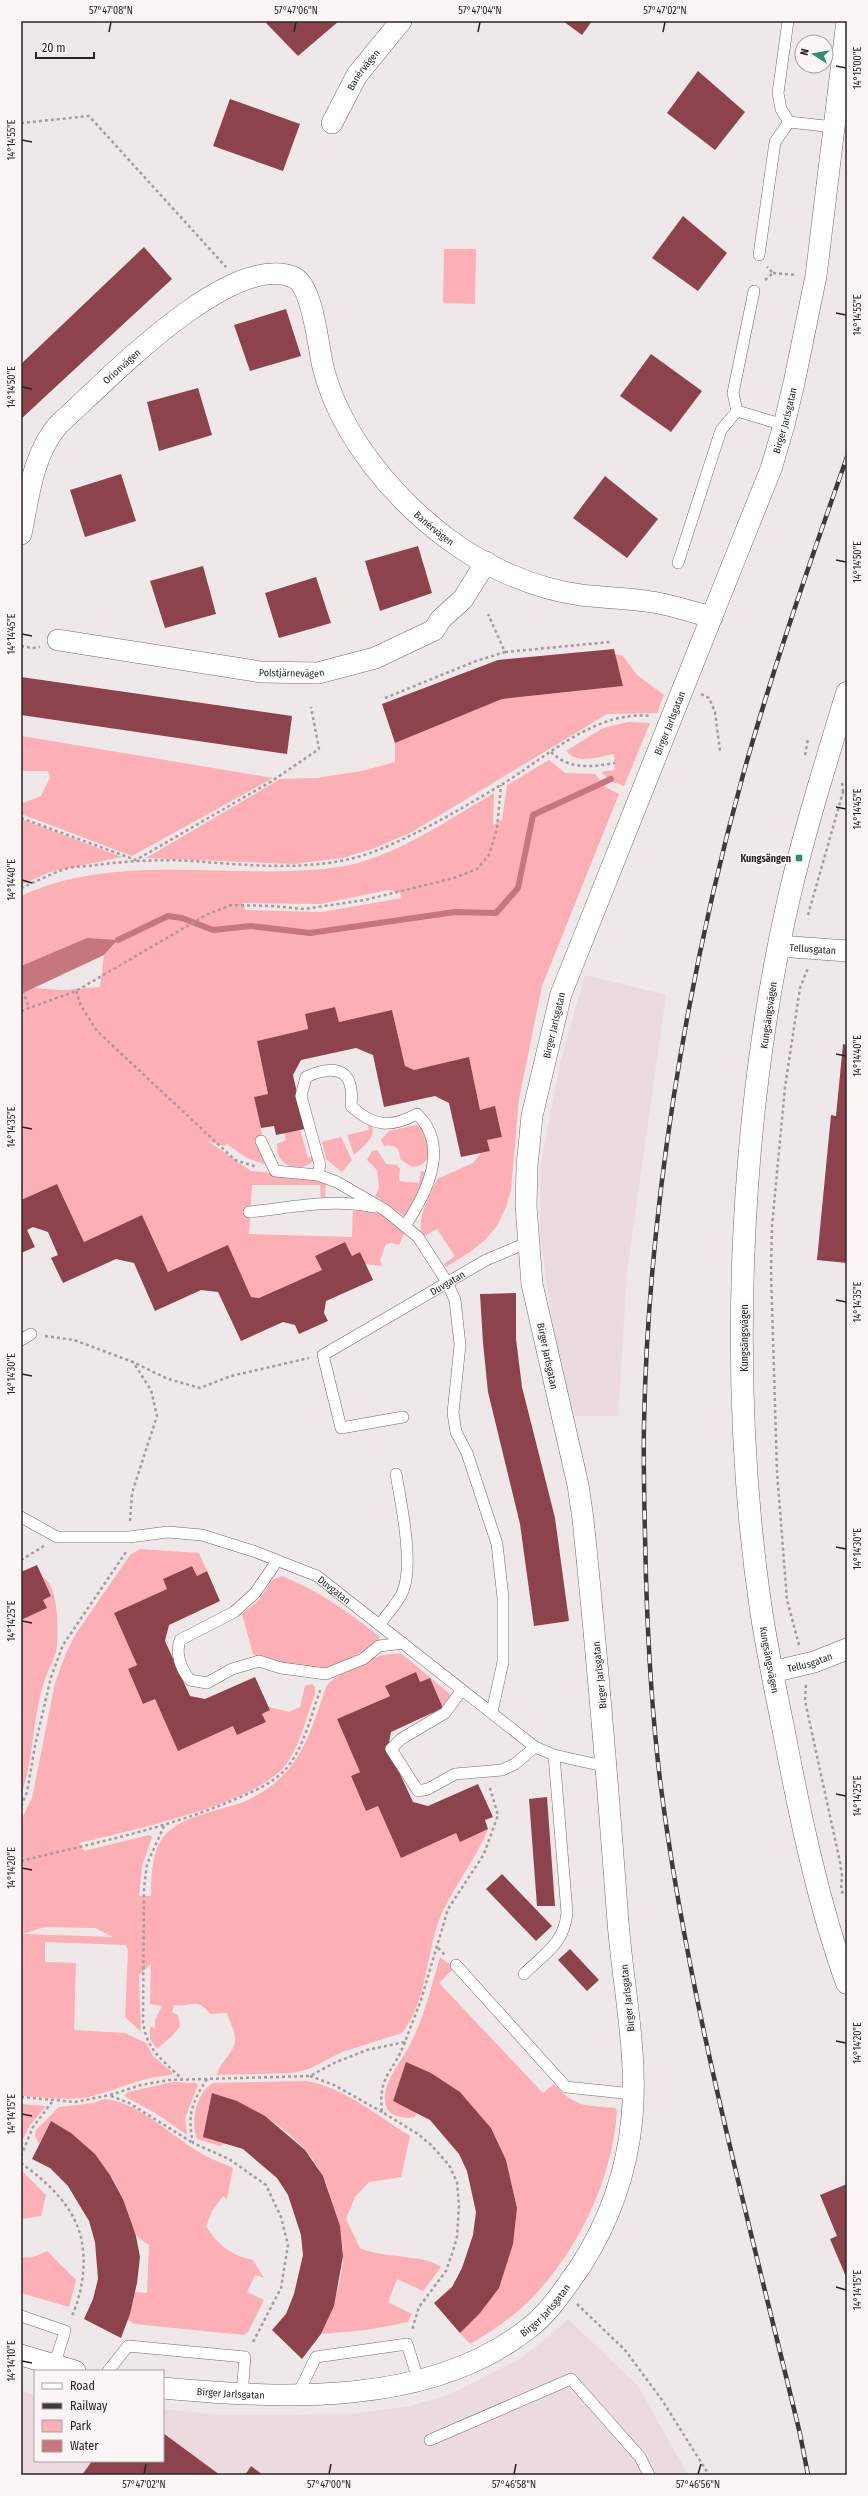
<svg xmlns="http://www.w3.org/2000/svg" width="868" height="2496" font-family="'Fira Sans Condensed',sans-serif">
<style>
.built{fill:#ebdbdc}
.green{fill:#fcafb5;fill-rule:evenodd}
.water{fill:#c7767d}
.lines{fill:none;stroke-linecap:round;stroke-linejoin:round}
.stream{stroke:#c7767d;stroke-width:6}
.building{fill:#8d434b}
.lane-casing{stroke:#706b6b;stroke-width:12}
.street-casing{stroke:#706b6b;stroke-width:22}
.secondary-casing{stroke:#706b6b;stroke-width:23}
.path{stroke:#a29c9d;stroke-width:2.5;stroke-dasharray:3 3;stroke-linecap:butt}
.lane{stroke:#fff;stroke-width:11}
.street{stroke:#fff;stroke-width:21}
.secondary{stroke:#fff;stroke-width:22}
.rail-casing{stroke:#3e3a3b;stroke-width:4.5}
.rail{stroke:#fcf5f5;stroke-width:3;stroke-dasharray:9;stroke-linecap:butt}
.ticks{fill:none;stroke:#272425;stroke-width:1.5}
.poi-dot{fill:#2b906c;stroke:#fcf5f5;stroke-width:1.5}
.labels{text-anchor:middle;stroke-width:4;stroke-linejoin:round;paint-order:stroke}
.street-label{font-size:10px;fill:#272425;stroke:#fcf5f5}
.poi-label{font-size:10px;font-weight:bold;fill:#272425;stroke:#fcf5f5;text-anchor:end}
.neatline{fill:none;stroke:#272425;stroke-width:1.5}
.ticks-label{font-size:10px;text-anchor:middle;fill:#272425}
</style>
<rect width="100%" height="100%" fill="#efe8e8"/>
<g class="built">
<path d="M585,975L666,995L627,1272L618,1416H574L556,1349L540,1234V1169L560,1064Z"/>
<path d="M568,2319L638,2386L688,2475H21V2390L35,2395V2461H163V2409L218,2415H267L352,2414L410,2406L449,2395L518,2360L547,2338Z"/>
</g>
<g class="green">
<path d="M444,249H476L475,304L443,303Z"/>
<path d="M615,654L623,656L637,675L664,695L657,713L607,714L412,832L375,848L343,858L293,864L146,858L280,779L316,778L362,771L395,762V743L502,699L623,686Z"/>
<path d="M628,722L650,723L624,786L610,781L601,772L615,770L614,754C597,757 578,765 566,751L603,728Z"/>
<path d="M21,736L273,778L132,856L21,814V804L41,796L50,778L48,771H21Z"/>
<path d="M549,760L565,773L595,774L607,788L619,794L542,986L519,1099L511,1190L506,1207L497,1226L485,1240L470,1252L446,1267L444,1264L455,1256L437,1229L423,1237C415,1219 430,1196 437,1179L473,1163L481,1153L490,1151L487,1140L502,1137L495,1107L480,1110L469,1058L414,1070L405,1066L392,1010L339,1022L335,1007L305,1014L308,1029L257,1041L268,1094L254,1097L268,1161L264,1164L247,1158L227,1144L224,1146L208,1141L251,1171L322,1178L326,1181L325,1199H321L320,1185H252L249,1234L352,1237L353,1209C372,1211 396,1213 404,1234L399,1245L391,1243L386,1244L380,1260L382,1266L365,1264L360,1252L352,1256L345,1242L315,1256L322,1270L259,1298L251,1297L228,1246L168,1272L142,1215L84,1242L57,1184L21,1200V994L33,988L62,990L100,987L104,955L118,941L87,938L21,966V896C121,850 234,882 339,867C392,859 448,820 494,793L493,825L502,820L507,785ZM388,890L399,892L402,898L322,912L246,910L243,903L321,904Z"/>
<path d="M21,819L122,857L50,872L21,885Z"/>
<path d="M367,1123L372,1126C376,1139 362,1147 354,1155L347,1135L369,1130Z"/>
<path d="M416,1125L424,1128L431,1154C426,1162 422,1166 412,1167L400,1159C400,1148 395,1144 384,1146L381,1140L389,1131Z"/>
<path d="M300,1130L308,1158L315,1155L314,1159C306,1173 275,1170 277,1144L286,1140L284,1133Z"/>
<path d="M341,1137L352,1160L342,1172L326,1159L322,1142Z"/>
<path d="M377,1150L386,1164L397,1165L400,1169L399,1181L419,1183L421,1171L425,1172L427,1176L407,1218L375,1196L379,1188L377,1170L367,1160L372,1151Z"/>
<path d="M140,1549L199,1553L207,1571L197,1576L192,1566L163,1579L167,1589L114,1613L137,1665L128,1669L143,1704L155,1699L178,1750L233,1726L237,1735L266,1722L262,1714L270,1710L269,1707L289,1712L300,1707L305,1686L312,1684L315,1687V1694C306,1717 300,1748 284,1767C249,1806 131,1830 79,1843L84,1851L149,1835L152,1837L142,1866L139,1896H151C151,1877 152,1849 165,1835C184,1814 221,1811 246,1801C258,1795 270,1788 279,1779C306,1756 315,1717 327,1685C344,1669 378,1651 402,1654L451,1695L452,1699L443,1708L430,1678L337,1719L360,1772L351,1776L366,1811L378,1806L456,1833L460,1841L488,1829C475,1862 450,1890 438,1923C426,1958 426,2003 402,2033L342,2052L309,2069L292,2073L217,2075C220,2061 237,2051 235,2037C234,2029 229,2020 227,2013L210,2014C197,1996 191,2008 174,2005L172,2012L178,2015L180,2026L172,2036L157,2049L150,2039V2026L155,2028V2020L162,2006L150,2004L151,1964L139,1975L141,2032L125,2017L128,1951L126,1945L45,1942V1962L76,1963L74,2030L125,2033L146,2043L153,2056L173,2073L171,2075C138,2078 118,2090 88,2097C67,2101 43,2097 21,2096V1820L32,1798L55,1683L66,1653L75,1635L130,1555ZM45,1927L95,1928L113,1937L22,1934Z"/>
<path d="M282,1576C319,1591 348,1612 379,1636L380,1641L348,1660L330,1667L320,1670L304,1669L257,1657L253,1654L242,1614L259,1600L272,1580Z"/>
<path d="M42,1577C59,1584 58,1629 57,1645C57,1654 47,1672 44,1682C32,1718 34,1760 21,1795V1620L46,1608L43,1600L51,1595Z"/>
<path d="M440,1957L454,1968L439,1983L543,2093L554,2084C576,2108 584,2105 615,2108L617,2111C612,2180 579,2249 531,2299C513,2317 492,2331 470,2344L460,2333L517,2208L506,2160L491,2128L460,2092L431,2073L406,2063L393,2101L417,2112L415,2117C406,2119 389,2117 386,2106C380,2087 398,2066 407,2050C423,2022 431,1988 440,1957Z"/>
<path d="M306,2081C344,2087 379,2117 410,2136L401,2177L369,2182L355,2197L346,2219L360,2248C385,2259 424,2254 441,2267L423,2291L397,2279L388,2302L412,2314L408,2322L367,2330L321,2334C332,2310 342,2284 343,2256C343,2239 339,2222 333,2206C330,2196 328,2186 323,2177C304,2135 254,2106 212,2093L227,2143L220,2146L197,2139C190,2122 196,2093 213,2083Z"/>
<path d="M173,2082L196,2083L198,2085L185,2118L187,2135L157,2114L124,2096L128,2092Z"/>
<path d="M105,2099C135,2101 169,2133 194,2149C205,2157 220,2162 233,2168L227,2199L223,2196L212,2211L206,2226C218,2245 230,2255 253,2260L264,2278L255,2275L247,2292L264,2300L248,2332L244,2335L134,2324L128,2320L135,2292L147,2293L149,2245C144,2242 138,2238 135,2233C128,2224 127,2209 123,2198C108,2164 83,2140 51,2121L39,2144L35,2136L36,2130L59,2107L93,2103Z"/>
<path d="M21,2104L46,2106L30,2125L21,2143Z"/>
<path d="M21,2170L46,2195L41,2216L21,2219Z"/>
<path d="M47,2251L76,2280L69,2307L21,2293V2257C34,2259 37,2255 47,2251Z"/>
</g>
<path class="water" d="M87,938L118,940L104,955L21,994V966Z"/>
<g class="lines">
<path class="stream" d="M118,940L168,916L182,918L213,930L251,926L310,933L455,912L496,913L518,888L533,815L611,779"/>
</g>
<g class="building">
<path d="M269,21H339L298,56L266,23Z"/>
<path d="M563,21H592L582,35Z"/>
<path d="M698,71L745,112L715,150L667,113Z"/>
<path d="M230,99L300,124L283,171L213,146Z"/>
<path d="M683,216L727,253L698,291L652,258Z"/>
<path d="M144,247L172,279L21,419V364Z"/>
<path d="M286,309L301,356L250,371L234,325Z"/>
<path d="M651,354L702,391L671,432L620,396Z"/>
<path d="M198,388L212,435L159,451L147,402Z"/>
<path d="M121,474L136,521L85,537L70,490Z"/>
<path d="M605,476L658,519L627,558L573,518Z"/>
<path d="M418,546L432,593L380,611L365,561Z"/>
<path d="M203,566L216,614L165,628L150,581Z"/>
<path d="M316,577L331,623L279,638L265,593Z"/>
<path d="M614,649L623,686L502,699L395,743L382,704L498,660Z"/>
<path d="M21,677L292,716L287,754L21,715Z"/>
<path d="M335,1007L339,1022L392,1010L405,1066L414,1070L469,1057L480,1110L495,1106L502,1137L487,1140L490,1151L461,1157L449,1103L435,1096L384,1107L373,1055L356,1048L301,1060L293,1075L305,1129L276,1135L274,1126L261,1128L254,1097L268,1094L257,1041L308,1029L305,1014Z"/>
<path d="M843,1044L847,1045V1263L817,1260L831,1115L836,1116Z"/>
<path d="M57,1184L84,1242L142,1215L168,1272L228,1245L251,1297L259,1298L322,1270L315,1256L345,1242L352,1256L360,1252L373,1280L326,1301L324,1313L328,1321L299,1334L295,1325L283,1322L241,1341L218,1292L201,1290L155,1311L134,1263L116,1259L63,1283L51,1258L58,1255L48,1232L33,1227L27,1230L35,1247L21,1253V1200Z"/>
<path d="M516,1293V1339L522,1387L555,1518L569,1621L534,1626L520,1524L488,1392L483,1343L480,1294Z"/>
<path d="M37,1565L51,1596L43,1600L47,1608L21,1620V1572Z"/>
<path d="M192,1566L197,1576L207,1571L220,1601L169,1625L165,1641L190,1696L205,1699L255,1677L270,1710L262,1714L266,1722L237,1735L233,1726L178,1751L155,1699L143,1704L128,1669L137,1665L114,1613L167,1589L163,1579Z"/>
<path d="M416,1672L420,1682L430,1678L443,1708L391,1732L388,1748L413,1802L428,1806L478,1784L493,1817L485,1820L488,1829L460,1842L456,1833L401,1858L378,1806L366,1811L351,1776L360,1772L337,1719L390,1696L385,1686Z"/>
<path d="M547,1797L555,1906H537L529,1799Z"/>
<path d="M502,1874L552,1926L536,1941L486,1889Z"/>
<path d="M570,1949L599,1980L587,1991L558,1960Z"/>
<path d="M406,2062L431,2073L460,2092L491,2128L506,2160L517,2208L513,2244L499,2288L480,2313L460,2333L434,2303L452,2287L462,2268L473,2235L476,2212L467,2171L459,2154L430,2120L393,2101Z"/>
<path d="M212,2093L237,2101L265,2116L305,2150L323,2176L340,2226L343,2256L334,2306L321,2334L302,2359L272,2330L286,2314L294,2294L303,2255L301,2235L288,2195L277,2178L243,2149L203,2137Z"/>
<path d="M51,2121L71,2133L95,2154L110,2175L123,2199L136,2236L140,2257L137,2283L130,2314L121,2338L84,2319L93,2299L98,2279L95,2242L89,2221L68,2186L50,2168L32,2159Z"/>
<path d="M847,2184V2279L830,2239L837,2236L820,2195Z"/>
<path d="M163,2433L220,2475H82L92,2461H163Z"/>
<path d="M251,2466L263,2475H245Z"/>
</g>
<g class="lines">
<defs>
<g id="lane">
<path d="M788,21L778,93L781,109L789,122L834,127"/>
<path d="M759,255L775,142L789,122"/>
<path d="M754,291L733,393L737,411L784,425"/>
<path d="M678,563L721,430L737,411"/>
<path d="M261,1141L275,1171L318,1175L337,1182L385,1210L418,1237L447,1282L455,1300L460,1345L453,1413L456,1432L467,1453L497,1544L503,1598V1662L492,1712"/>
<path d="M318,1175L320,1165L301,1096L306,1077C337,1063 355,1070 351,1106C373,1127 391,1128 417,1114C451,1147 426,1194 405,1226"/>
<path d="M249,1212C290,1208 333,1198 373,1207"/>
<path d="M21,1340L31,1334"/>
<path id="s1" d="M403,1417L341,1428L323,1355L486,1260L529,1242"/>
<path id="s2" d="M21,1517L57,1537H129L168,1532L202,1535L256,1552L317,1576L535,1747L554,1755L608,1767"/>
<path d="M277,1561L255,1593L234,1612L180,1640C175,1654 181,1669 190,1680L207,1683L232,1669L259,1661L281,1668L326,1674L363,1659L379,1646L403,1643"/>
<path d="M380,1624C388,1613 398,1603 403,1591C414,1564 401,1503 396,1474"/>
<path d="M461,1691L445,1713L401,1739L391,1749L418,1791L428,1789L455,1774L502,1770L515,1764L535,1747"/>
<path d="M456,1965L566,2087L633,2094"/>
<path d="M524,1974C545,1953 564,1944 567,1913L554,1755"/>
<path d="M21,2316L65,2331L54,2366"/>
<path d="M108,2371L128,2346L245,2357L242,2395"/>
<path d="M298,2394L316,2357L407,2344L419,2382"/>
<path d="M430,2440L571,2379L640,2457L649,2475"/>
</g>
<g id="street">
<path id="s3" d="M332,123L357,75L401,21"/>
<path id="s4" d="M21,534C29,496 32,456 58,425C103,385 228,251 293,277C314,285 318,350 324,371C342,437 394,499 448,539C485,567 535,589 581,595C605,598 628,598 652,602C672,605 692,612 712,617"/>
<path id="s5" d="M58,640L261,672L318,673L375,658L434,630L441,619L463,599L486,562"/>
<path id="s6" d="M779,946L847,951"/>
<path id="s7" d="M772,1672L814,1662L847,1649"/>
<path d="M21,2355L75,2371"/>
<path id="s8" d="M163,2388C282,2399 430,2407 529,2328C550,2312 565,2288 580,2267C609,2222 627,2171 632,2118C638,2052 623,1987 618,1922C608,1787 597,1653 583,1519L578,1485L532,1284L526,1206L527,1166L532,1116L561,994L738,551L771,469L784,425L794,383L816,276L847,21"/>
</g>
<g id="secondary">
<path id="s9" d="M847,693C826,762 804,832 788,902C738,1124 728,1386 761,1610C767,1649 775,1688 783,1727C799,1811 818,1903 847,1983"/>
</g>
</defs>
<use href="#lane" class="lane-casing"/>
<use href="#street" class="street-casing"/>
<use href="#secondary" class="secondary-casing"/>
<g class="path">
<path d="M21,123L89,116L226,267"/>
<path d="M773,273L796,275"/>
<path d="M765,280L773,273L767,267"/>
<path d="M21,646L33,648L40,647"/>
<path d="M505,652L610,642"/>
<path d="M701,694L709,698L715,712L720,751"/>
<path d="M385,698L476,661L505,652L488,614"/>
<path d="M551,752C569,770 591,767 615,763"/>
<path d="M805,755L808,739"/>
<path d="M842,783L843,792"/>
<path d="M21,818L136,860L272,781L319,749L311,707"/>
<path d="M21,888C35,882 50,874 65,869C74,866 85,867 95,865C127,861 159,859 192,861C250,865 317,873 373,852C417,835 461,809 501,785C547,757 595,710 651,716"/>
<path d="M808,915L843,792L847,791"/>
<path d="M21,985L29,1008"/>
<path d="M76,991L81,1006L97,1031L235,1160L257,1167"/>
<path d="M21,1011L76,991L206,915L231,905L272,906L304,909L365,900L454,878L477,869L489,855L497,829L501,785"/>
<path d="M45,1336L74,1340L133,1362L168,1379L200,1388L231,1376L309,1358"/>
<path d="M130,1521L132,1493L157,1416L151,1390L133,1362"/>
<path d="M21,1560L44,1546"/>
<path d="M799,1645L787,1600L777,1472L771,1271L772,1226L785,1087L800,988L808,968"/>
<path d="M806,1685L805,1701L840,1862L842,1876L841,1890"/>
<path d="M21,1806L27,1792L35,1746L51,1677L63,1645L126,1552"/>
<path d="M164,1826L147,1864L144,1888L143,2022C147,2051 162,2059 182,2079"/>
<path d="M21,1861C90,1844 160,1830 226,1803C245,1795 269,1786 284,1771C304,1750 311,1714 321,1688"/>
<path d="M841,1893L847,1889"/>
<path d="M438,1948L445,1955"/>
<path d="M405,2042C393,2074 378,2074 382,2112L418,2134L431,2145L449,2165L457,2182L459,2205L457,2237L453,2251L446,2271L419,2307L412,2330"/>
<path d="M310,2076L334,2085L382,2112"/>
<path d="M207,2079C192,2102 187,2115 193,2143L229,2159L266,2185L281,2217L288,2245L281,2288L252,2344"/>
<path d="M111,2096L129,2103L193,2143"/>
<path d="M21,2097L75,2102L110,2095L141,2085L169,2080L310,2076L334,2063L367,2050L405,2042L421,2000L448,1909L484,1854L498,1815L489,1785"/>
<path d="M21,2156L33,2127L52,2102"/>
<path d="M21,2163C42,2178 66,2199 76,2223C89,2251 84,2291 71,2318"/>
<path d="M577,2304L625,2350L662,2400L709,2475"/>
</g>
<use href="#lane" class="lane"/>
<use href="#street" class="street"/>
<use href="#secondary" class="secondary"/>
<defs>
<path id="rail" d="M808,2475L800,2434C748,2217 688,2001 660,1780C652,1713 648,1645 646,1578C645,1527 643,1476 644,1425C648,1212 686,981 743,775C773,668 810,562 847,457"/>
</defs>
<use href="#rail" class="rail-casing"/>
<use href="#rail" class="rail"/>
</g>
<path class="ticks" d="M109,32L111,22M294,32L296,22M478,32L480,22M663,32L665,22M836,66L846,68M22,140L32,142M836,313L846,315M22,387L32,389M836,560L846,562M22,634L32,636M836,807L846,809M22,880L32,883M836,1054L846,1056M22,1127L32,1129M836,1300L846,1302M22,1374L32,1376M836,1547L846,1549M22,1621L32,1623M836,1794L846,1796M22,1868L32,1870M836,2041L846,2043M22,2114L32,2116M836,2287L846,2290M22,2361L32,2363M144,2474L146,2464M329,2474L331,2464M514,2474L516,2464M698,2474L701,2464"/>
<rect class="poi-dot" x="795" y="854" width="8" height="8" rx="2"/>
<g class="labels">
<g class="street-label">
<text dy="4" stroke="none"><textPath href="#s3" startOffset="62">Banérvägen</textPath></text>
<text dy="4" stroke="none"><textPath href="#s4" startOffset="203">Orionvägen</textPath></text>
<text dy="4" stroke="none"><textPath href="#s8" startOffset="2371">Birger Jarlsgatan</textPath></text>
<text dy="4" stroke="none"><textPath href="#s4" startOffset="700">Banérvägen</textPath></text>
<text dy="4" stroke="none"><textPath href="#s5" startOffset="236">Polstjärnevägen</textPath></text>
<text dy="4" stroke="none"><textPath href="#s8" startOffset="2047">Birger Jarlsgatan</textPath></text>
<text dy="4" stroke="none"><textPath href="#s6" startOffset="34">Tellusgatan</textPath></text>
<text transform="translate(768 1015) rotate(-82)" y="4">Kungsängsvägen</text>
<text dy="4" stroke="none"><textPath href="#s8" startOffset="1723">Birger Jarlsgatan</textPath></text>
<text dy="4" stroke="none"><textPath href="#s1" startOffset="282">Duvgatan</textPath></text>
<text transform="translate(744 1338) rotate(-90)" y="4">Kungsängsvägen</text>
<text transform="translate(548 1356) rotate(78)" y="4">Birger Jarlsgatan</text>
<text dy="4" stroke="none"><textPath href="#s2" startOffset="331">Duvgatan</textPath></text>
<text dy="4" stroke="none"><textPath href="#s9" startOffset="980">Kungsängsvägen</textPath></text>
<text dy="4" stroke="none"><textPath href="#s7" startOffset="39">Tellusgatan</textPath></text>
<text transform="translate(599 1675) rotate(-96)" y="4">Birger Jarlsgatan</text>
<text transform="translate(627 1998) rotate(-96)" y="4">Birger Jarlsgatan</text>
<text dy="4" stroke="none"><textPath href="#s8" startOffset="404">Birger Jarlsgatan</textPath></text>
<text dy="4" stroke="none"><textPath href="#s8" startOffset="68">Birger Jarlsgatan</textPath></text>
</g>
<g class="poi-label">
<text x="791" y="862">Kungsängen</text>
</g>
</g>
<rect width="868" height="2496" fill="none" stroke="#fcf5f5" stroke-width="44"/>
<rect x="34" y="2370" width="130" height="92" fill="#fcf5f5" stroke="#a7a1a2"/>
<rect x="42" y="2383" width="20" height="6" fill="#ffffff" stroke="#a7a1a2"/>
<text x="70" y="2390" font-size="12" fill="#272425">Road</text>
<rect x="42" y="2403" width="20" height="6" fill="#3e3a3b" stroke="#a7a1a2"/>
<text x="70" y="2410" font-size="12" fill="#272425">Railway</text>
<rect x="42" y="2420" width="20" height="12" fill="#fcafb5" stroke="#a7a1a2"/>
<text x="70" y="2430" font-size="12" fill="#272425">Park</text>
<rect x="42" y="2440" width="20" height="12" fill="#c7767d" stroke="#a7a1a2"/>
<text x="70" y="2450" font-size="12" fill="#272425">Water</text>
<g transform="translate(814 54) rotate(282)"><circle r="19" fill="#fcf5f5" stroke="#a7a1a2"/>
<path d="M0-3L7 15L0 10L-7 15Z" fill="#2b906c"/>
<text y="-6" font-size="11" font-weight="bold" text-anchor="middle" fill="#272425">N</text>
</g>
<path d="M36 52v6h58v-6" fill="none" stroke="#272425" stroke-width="2"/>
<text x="42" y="52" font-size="12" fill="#272425" stroke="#fcf5f5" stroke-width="3" paint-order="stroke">20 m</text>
<rect x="22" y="22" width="824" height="2452" class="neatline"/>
<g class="ticks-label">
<text x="111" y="14">57°47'08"N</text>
<text x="296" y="14">57°47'06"N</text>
<text x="480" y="14">57°47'04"N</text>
<text x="665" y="14">57°47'02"N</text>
<text transform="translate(857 68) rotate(-90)" y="4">14°15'00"E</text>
<text transform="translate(11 140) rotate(-90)" y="4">14°14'55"E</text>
<text transform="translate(857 315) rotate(-90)" y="4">14°14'55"E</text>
<text transform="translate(11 387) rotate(-90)" y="4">14°14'50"E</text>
<text transform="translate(857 562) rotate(-90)" y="4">14°14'50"E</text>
<text transform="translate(11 634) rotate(-90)" y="4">14°14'45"E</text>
<text transform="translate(857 809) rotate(-90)" y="4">14°14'45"E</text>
<text transform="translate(11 880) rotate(-90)" y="4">14°14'40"E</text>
<text transform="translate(857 1056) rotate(-90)" y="4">14°14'40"E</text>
<text transform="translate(11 1127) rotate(-90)" y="4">14°14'35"E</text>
<text transform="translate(857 1302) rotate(-90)" y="4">14°14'35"E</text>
<text transform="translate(11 1374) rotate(-90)" y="4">14°14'30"E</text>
<text transform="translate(857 1549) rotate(-90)" y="4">14°14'30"E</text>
<text transform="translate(11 1621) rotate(-90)" y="4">14°14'25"E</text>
<text transform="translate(857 1796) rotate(-90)" y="4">14°14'25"E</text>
<text transform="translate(11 1868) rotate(-90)" y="4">14°14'20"E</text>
<text transform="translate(857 2043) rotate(-90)" y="4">14°14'20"E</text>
<text transform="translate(11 2114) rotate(-90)" y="4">14°14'15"E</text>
<text transform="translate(857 2290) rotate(-90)" y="4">14°14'15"E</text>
<text transform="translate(11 2361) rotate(-90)" y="4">14°14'10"E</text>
<text x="144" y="2488">57°47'02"N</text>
<text x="329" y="2488">57°47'00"N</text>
<text x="514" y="2488">57°46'58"N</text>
<text x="698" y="2488">57°46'56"N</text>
</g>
</svg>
